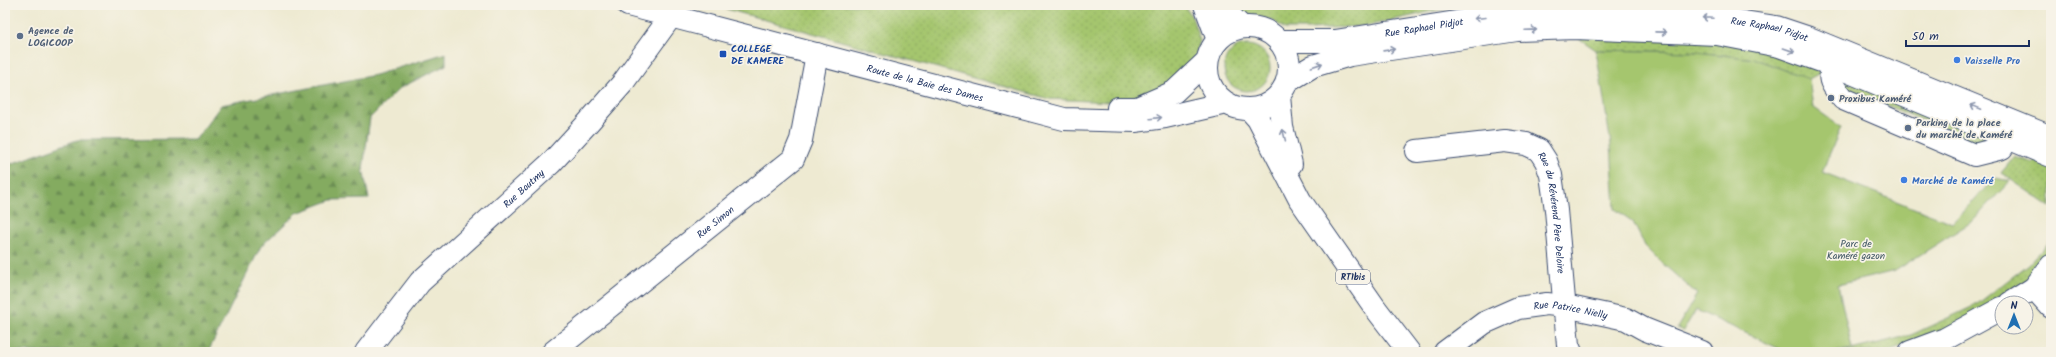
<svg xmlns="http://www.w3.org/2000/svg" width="2056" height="357" font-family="Kalam,sans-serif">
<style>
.grass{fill:url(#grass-dots);stroke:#607a66}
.forest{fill:url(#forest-firs);stroke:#506d60}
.green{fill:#a5c66e;stroke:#607a66}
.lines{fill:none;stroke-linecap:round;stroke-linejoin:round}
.minor-casing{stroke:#3b4b6f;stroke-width:24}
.major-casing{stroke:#3b4b6f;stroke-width:24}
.minor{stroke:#fff;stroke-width:22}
.major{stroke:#fff;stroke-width:22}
.oneway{stroke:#8d97ae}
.service-dot{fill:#5c6f8a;stroke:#f7f3e8;stroke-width:1.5}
.transit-dot{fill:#1a4fb4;stroke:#f7f3e8;stroke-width:1.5}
.shop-dot{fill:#3f7fe0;stroke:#f7f3e8;stroke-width:1.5}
.labels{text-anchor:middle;stroke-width:3.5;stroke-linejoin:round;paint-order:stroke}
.shield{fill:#f7f3e8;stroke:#5d6a87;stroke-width:1}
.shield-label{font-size:9px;font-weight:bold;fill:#1b2f5e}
.street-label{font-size:10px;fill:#1b2f5e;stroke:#f7f3e8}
.service-label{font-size:10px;font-weight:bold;fill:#4e5e75;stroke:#f7f3e8;text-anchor:start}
.transit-label{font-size:10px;font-weight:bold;fill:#164399;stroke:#f7f3e8;text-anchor:start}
.shop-label{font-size:10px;font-weight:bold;fill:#366cbe;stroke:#f7f3e8;text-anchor:start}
.park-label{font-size:10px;fill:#3e5562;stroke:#f7f3e8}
</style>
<defs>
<pattern id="grass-dots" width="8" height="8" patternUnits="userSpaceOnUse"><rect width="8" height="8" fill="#a5c66e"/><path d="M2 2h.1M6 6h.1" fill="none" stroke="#8daa62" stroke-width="1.8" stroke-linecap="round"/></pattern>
<pattern id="forest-firs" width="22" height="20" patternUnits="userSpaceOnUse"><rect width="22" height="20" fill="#84ab61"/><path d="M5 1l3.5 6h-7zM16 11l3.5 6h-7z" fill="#6b8c53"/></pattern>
</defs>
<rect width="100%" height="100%" fill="#f7f3e8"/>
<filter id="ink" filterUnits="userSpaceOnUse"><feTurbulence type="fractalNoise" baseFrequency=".025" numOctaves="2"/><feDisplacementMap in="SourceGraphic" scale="8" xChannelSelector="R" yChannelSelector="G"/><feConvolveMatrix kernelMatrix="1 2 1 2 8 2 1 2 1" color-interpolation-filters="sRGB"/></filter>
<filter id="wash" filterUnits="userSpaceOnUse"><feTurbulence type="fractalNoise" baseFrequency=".012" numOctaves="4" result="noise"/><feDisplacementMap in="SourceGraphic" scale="16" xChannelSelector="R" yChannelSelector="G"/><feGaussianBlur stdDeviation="0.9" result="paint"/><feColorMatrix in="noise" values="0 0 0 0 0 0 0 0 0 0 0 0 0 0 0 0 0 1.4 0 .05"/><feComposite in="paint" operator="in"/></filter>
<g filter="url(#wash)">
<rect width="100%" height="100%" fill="#eeead2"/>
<g class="grass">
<path d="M712,5H1184L1192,17L1200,41L1192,67L1153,94L1109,102L1049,99Z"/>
<path d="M1233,5H1461L1366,26L1309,29H1285L1273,21L1256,16L1242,15Z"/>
<path d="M1574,35L1690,37L1779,51L1826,75L1818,74L1809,79L1755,59L1697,52L1596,50Z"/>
<circle cx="1247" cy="68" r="23"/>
<path d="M1844,78L1982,132L1990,146L1977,143L1849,90L1841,82Z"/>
<path d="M2038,155L2051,160V207L2001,173L2015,156L2033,163Z"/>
<path d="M2051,240V255L2020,288L1961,325L1888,352H1843L1911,335L1976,305L2029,264Z"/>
</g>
<path class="forest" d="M446,53V65L400,88L370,118L363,169L369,199L332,200L297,213L261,246L208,352H5V166L77,140L196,139L221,105L375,75Z"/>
<path class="green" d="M1596,50L1697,52L1755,59L1809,79L1813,107L1841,127L1822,172L1952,223L1995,178L2010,181L1973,221L1895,271L1838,285L1852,349L1835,352L1782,350L1696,310L1683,331L1677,328L1697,294L1662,263L1645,246L1633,222L1615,209L1611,145Z"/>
</g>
<g filter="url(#ink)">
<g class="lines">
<defs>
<g id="minor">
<path d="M1205,5L1218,40"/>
<path d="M1219,5L1242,27"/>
<circle cx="1248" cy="68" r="41"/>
<path id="s1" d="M1280,41H1335L1475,19L1565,11L1725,19L1776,27L1809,38L2051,137"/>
<path d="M1841,55C1827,78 1826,77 1843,99L1974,155L2002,148L2007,139"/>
<path d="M1287,82L1313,66L1350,55L1517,30L1575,28L1717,34L1779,46L1835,66L2051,156"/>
<path id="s2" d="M1417,151L1505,141L1526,144L1539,150L1546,161L1551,175L1556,210L1568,345L1571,352"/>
<path d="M2034,288L2051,307"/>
<path d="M2010,303L2034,288L2051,266"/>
<path id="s3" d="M366,352L420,282L551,163L586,125L622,84L672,15"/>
<path id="s4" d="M553,352L793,159L801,140L817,54"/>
<path id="s5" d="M1445,352L1484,323L1518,308L1547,304L1565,306L1626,319L1644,329L1702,352"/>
<path d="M1910,352L1945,339L2002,308"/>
</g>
<g id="major">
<path id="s6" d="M628,5L1064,119L1135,121L1165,117L1226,103"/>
<path d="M1279,96L1282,127L1291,164"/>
<path d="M1118,108H1137L1174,92L1207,61"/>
<path d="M1249,109L1258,119L1300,200L1376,309L1409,352"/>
</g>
</defs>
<use href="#minor" class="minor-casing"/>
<use href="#major" class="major-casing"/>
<use href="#minor" class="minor"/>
<use href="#major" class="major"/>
</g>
<defs><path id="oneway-shaft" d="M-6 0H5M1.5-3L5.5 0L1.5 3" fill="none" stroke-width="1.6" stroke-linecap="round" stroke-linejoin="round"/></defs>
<g class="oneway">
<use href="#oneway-shaft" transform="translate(1480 18) rotate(175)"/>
<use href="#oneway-shaft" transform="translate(1708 18) rotate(-177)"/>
<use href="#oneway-shaft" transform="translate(1531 30) rotate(-2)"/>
<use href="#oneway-shaft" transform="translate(1661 32) rotate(1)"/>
<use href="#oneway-shaft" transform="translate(1389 50) rotate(-8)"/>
<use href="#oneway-shaft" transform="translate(1789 50) rotate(19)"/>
<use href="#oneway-shaft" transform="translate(1317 65) rotate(-19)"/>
<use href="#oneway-shaft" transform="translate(1976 107) rotate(-158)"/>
<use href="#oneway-shaft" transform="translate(1156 118) rotate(-7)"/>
<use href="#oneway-shaft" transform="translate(1284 135) rotate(-104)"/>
</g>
</g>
<g class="service-dot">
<circle cx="20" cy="36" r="4"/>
<circle cx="1831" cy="98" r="4"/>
<circle cx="1908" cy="128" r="4"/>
</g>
<rect class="transit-dot" x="719" y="50" width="8" height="8" rx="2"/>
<g class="shop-dot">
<circle cx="1957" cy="60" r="4"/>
<circle cx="1904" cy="180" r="4"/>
</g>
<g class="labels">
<rect class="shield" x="1336" y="270" width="34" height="14" rx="3"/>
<g class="shield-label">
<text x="1353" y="280">RT1bis</text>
</g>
<g class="street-label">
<text dy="4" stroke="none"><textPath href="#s1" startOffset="145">Rue Raphael Pidjot</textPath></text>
<text dy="4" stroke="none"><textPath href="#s1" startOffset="493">Rue Raphael Pidjot</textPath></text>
<text dy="4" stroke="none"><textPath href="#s6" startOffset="307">Route de la Baie des Dames</textPath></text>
<text dy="4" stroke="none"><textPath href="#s3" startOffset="228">Rue Boutmy</textPath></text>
<text dy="4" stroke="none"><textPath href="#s2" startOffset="189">Rue du Révérend Père Deloire</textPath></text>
<text dy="4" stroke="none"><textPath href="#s4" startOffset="208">Rue Simon</textPath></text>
<text dy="4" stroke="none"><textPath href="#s5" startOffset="139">Rue Patrice Nielly</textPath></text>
</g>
<g class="service-label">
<text x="28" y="34">Agence de<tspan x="28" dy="12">LOGICOOP</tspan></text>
<text x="1839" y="102">Proxibus Kaméré</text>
<text x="1916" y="126">Parking de la place<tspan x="1916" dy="12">du marché de Kaméré</tspan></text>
</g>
<g class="transit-label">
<text x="731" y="52">COLLEGE<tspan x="731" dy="12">DE KAMERE</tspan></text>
</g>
<g class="shop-label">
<text x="1965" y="64">Vaisselle Pro</text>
<text x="1912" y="184">Marché de Kaméré</text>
</g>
<g class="park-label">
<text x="1856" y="247">Parc de<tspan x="1856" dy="12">Kaméré gazon</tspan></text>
</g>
</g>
<rect width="2056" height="357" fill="none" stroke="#f7f3e8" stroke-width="20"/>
<g transform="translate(2014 315)"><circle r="19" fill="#f7f3e8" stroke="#9fa5b1"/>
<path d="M0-3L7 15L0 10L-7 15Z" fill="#1f6fb2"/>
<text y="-6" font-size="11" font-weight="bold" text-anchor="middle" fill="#1b2f5e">N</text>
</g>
<path d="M1906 40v6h123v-6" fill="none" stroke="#1b2f5e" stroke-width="2"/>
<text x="1912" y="40" font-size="12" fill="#1b2f5e" stroke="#f7f3e8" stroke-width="3" paint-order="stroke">50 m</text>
</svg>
